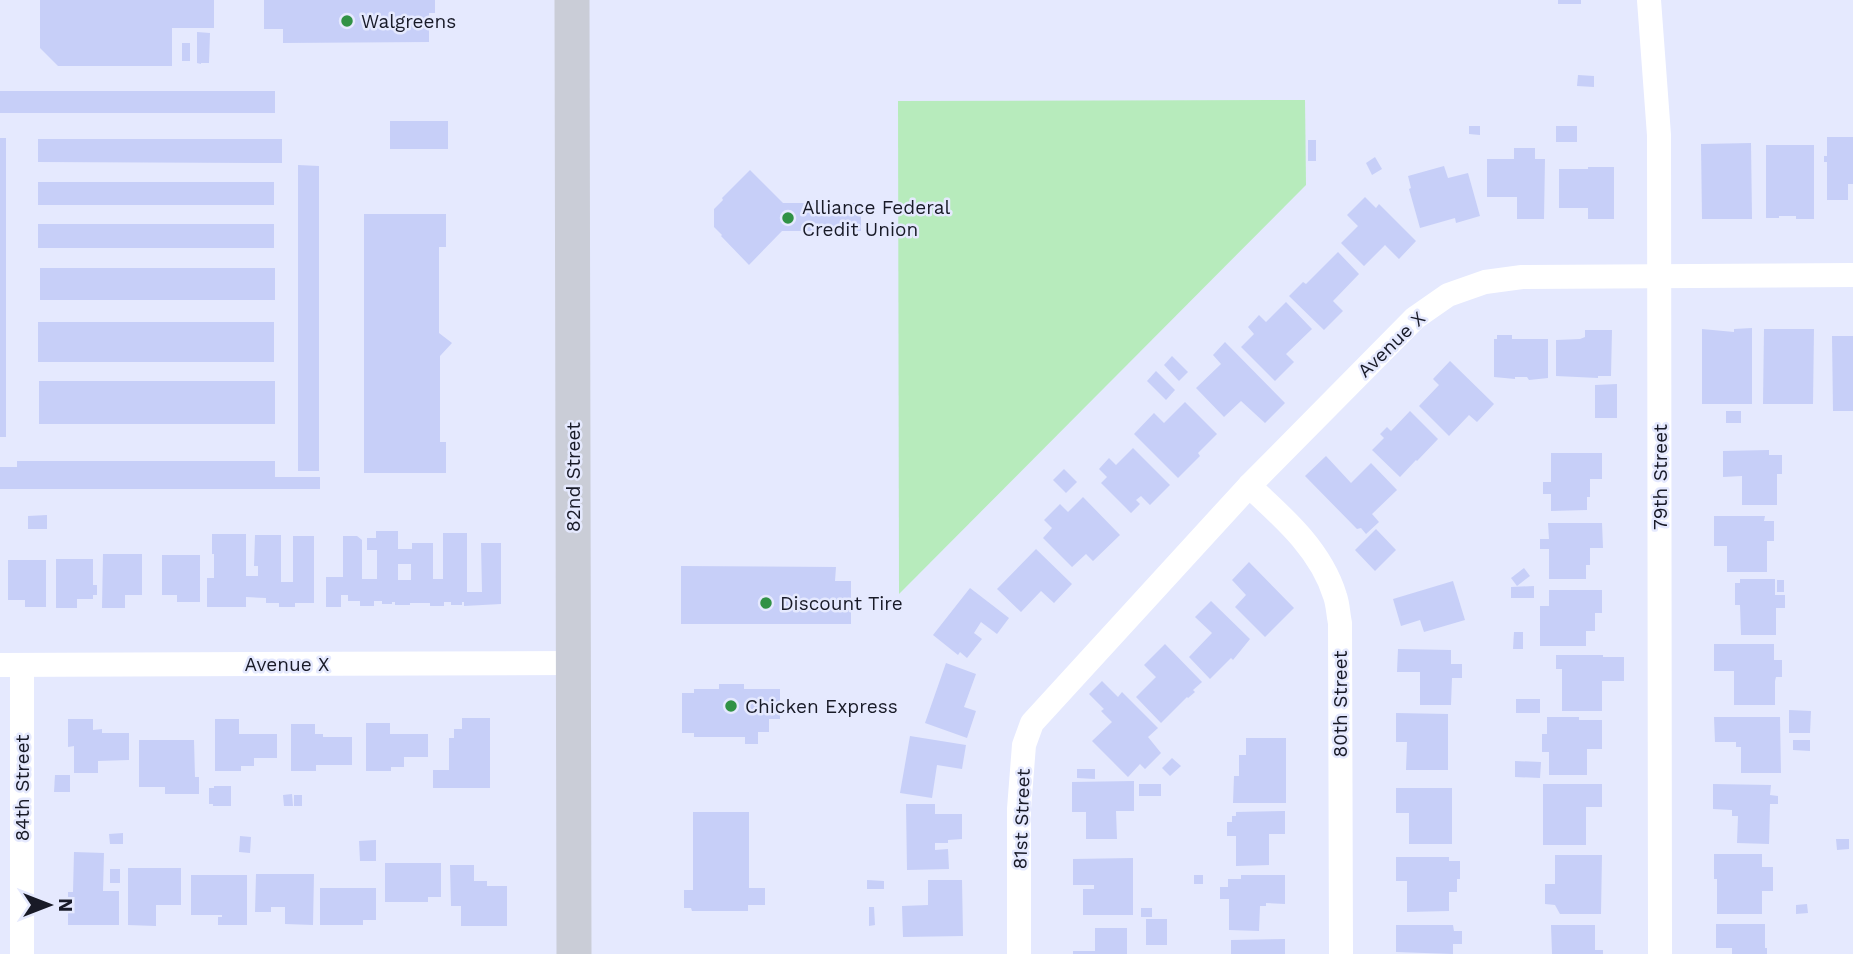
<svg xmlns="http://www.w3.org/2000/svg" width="1853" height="954" font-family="'Work Sans',sans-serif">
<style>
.green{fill:#b7ebbc}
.building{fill:#c7cff8;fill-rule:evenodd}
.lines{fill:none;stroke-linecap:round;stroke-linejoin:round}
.street{stroke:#fff;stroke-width:24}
.secondary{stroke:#cacdd7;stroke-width:35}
.poi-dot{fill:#319245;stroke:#e5e9fe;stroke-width:2.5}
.labels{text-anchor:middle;stroke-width:5;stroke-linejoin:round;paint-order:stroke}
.poi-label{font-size:19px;fill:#181a27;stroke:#e5e9fe;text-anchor:start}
.street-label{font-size:19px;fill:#181a27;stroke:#e5e9fe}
</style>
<rect width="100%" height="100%" fill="#e5e9fe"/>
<path class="green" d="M1305,100L1306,185L899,594L898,101Z"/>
<g class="building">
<path d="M40,0H214V28H172V66H58L40,48Z"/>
<path d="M264,0H435V13H429V42L283,43V29H264Z"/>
<rect x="1558" y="0" width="23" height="4"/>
<path d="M197,32L210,33L209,63H201V64L197,63Z"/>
<rect x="182" y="43" width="8" height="18"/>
<path d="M1578,75L1594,76V87L1577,86Z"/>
<rect x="0" y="91" width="275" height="22"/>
<rect x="390" y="121" width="58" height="28"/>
<path d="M1469,126H1480V135L1469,134Z"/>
<rect x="1556" y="126" width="21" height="16"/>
<path d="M1827,137H1853V184H1848V200H1827V162H1824V156H1827Z"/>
<rect x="0" y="138" width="6" height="299"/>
<path d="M38,139H282V163L38,162Z"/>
<rect x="1308" y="140" width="8" height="21"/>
<path d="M1751,143L1752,219H1702L1701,144Z"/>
<path d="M1766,145H1814V219H1796V216H1779V218H1766Z"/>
<path d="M1514,148H1535V159H1545L1544,219H1517V197H1487V159H1514Z"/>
<path d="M1375,157L1382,169L1372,175L1366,163Z"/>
<path d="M298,165L319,166V471H298Z"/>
<path d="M1444,166L1448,178L1468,173L1480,216L1456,223L1455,218L1420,228L1409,189L1411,188L1408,176Z"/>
<path d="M1588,167H1614V219H1588V208H1559V169H1588Z"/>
<path d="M750,170L783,203H861V231H782L749,265L721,236L722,235L714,227V209L723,200L722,198Z"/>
<rect x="38" y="182" width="236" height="23"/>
<path d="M1365,197L1376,208L1379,204L1416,241L1399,259L1385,245L1364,266L1341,243L1358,226L1347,215Z"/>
<path d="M364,214H446V247H439V333L452,343L440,356V442H446V473H364Z"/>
<rect x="38" y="224" width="236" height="24"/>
<path d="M1338,252L1359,274L1333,301L1343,311L1324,330L1289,296L1303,282L1306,284Z"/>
<rect x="40" y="268" width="235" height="32"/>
<path d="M1286,302L1312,329L1286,354L1294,362L1275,381L1241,347L1254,334L1248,327L1259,315L1266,322Z"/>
<rect x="38" y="322" width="236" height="40"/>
<path d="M1752,328V404H1702V329L1734,332V329Z"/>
<path d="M1764,329H1814L1813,404H1763Z"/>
<path d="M1585,330H1612L1611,376H1598V378L1556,376V340L1580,339L1585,337Z"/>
<path d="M1497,335H1512V339H1548V378L1529,380L1527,377H1515V379L1494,377V339H1497Z"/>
<path d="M1832,336H1853V411H1833Z"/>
<path d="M1225,342L1285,403L1265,423L1241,401L1224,417L1196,388L1221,364L1213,355Z"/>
<path d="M1172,356L1188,372L1179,381L1164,365Z"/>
<path d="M1450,361L1494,404L1477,422L1469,415L1449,436L1419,406L1439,385L1433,379Z"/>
<path d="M1156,371L1175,390L1166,400L1147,381Z"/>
<rect x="39" y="381" width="236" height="43"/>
<path d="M1617,384V418H1595V385Z"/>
<path d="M1185,402L1217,434L1198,453L1200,456L1178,478L1134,434L1154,413L1164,423Z"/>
<path d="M1410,411L1438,439L1417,461L1416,460L1400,477L1372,450L1384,438L1380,434L1387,427L1391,431Z"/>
<rect x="1726" y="411" width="15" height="12"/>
<path d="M1133,448L1170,485L1150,505L1141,496L1136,500L1140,504L1131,513L1101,483L1107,477L1099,469L1109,458L1116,465Z"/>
<path d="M1769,450V455H1782V474H1777V505H1742V476L1723,477V451Z"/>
<path d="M1551,453H1602V479H1590V497H1587V510L1551,511V494H1543V482H1551Z"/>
<path d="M1326,456L1351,483L1371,463L1397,490L1372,514L1379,522L1366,534L1361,528L1357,529L1305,476Z"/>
<path d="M17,461H275V477H320V489H0V467H17Z"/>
<path d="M1064,469L1077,482L1066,493L1053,480Z"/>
<path d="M1083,497L1120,535L1093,561L1086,554L1072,567L1043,538L1052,528L1044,520L1060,504L1068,512Z"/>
<path d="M47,515V529H28V516Z"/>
<path d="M1714,516H1765L1764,521H1774V541H1767V572H1727V546H1714Z"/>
<path d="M1548,523H1602L1603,548H1590V565H1586V579H1549V549H1540V539H1549Z"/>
<path d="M1376,529L1396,550L1375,571L1355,550Z"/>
<path d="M376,531H398V549H412V543H433V579H443V533H467V592H482L481,543H501V604L464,606V602H462V605H451V602H444V606H430V603H410V605H395V602H392V604H382V601H374V606H360V601H348V595H341V607H326V577H343V536H357L362,540V579H377V550H367V538H376ZM398,564H411V580H398Z"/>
<path d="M212,534H246V576H258V566H254L255,535H281V582H293V536H314V603H295V607H279V603H266V598L246,597V607H207V578H214V554H212Z"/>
<path d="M1036,549L1072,584L1054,603L1041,591L1021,612L997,589Z"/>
<path d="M103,554H142V595H125V608H102Z"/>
<path d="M162,555H200V602H177V595H162Z"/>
<path d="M56,559H93V585H97V595H93V599H77V608H56Z"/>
<path d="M8,560H46V607H25V600H8Z"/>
<path d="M1249,562L1294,608L1265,637L1235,607L1246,595L1232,580Z"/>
<path d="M681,566L836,567L835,581H851V624H681Z"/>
<path d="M1524,568L1530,576L1517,586L1511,578Z"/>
<path d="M1740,579H1775V595H1785V608H1776V635H1741L1740,605H1735V583H1740Z"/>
<rect x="1777" y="580" width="7" height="12"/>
<path d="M1453,581L1465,620L1424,632L1420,620L1401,626L1393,599Z"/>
<path d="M1534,586V598H1511V587Z"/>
<path d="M970,588L1009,618L997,634L981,622L974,633L982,639L967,658L960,652L958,655L933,635Z"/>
<path d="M1549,590H1602V613H1595V631H1586V646H1540V606H1549Z"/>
<path d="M1211,601L1250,639L1233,660L1231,658L1210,679L1189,657L1212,633L1195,617Z"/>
<path d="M1514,632H1523V649H1513Z"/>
<path d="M1165,644L1202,682L1193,690L1195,692L1188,698L1187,697L1161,723L1136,697L1156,677L1144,665Z"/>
<path d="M1714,644H1774V660H1782V677H1776L1775,681V705H1734V671H1714Z"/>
<path d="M1398,649L1451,650V664H1462V678H1452L1451,705H1420V672H1397Z"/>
<path d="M1556,655H1603V657H1624V681H1602V711H1562V669H1556Z"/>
<path d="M946,663L976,674L964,707L976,711L967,738L925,723Z"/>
<path d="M1102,681L1118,697L1122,692L1158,728L1148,737L1161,753L1145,769L1140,764L1128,777L1092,741L1112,722L1101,711L1104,709L1089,694Z"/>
<path d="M719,684H744V689H780V719H769V732H758V744H745V737H694V733H682V693H694V689H719Z"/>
<rect x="1516" y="699" width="24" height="14"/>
<path d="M1789,710L1811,711L1810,733H1789Z"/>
<path d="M1396,713L1448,714V770H1406L1407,742H1396Z"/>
<path d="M1547,717H1579V720H1602V749H1587V775H1549V752H1542V734H1547Z"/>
<path d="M1714,717H1780L1781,773H1741V747H1736V742H1715Z"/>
<path d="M462,718H490V788H433V770H449V738H454V729H462Z"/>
<path d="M68,719H93V730L102,729V733H129V760L98,761V773H74V746L68,747Z"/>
<path d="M215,719H239V734H277V758H254V766H241V771H215Z"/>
<path d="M366,723H390V734H428V757H404V767H391V771H366Z"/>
<path d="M291,724H315V734H323V737H352V765H316V771H291Z"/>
<path d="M910,736L966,745L962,769L937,765L932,798L900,793Z"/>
<path d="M1246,738H1286V803H1233L1234,776H1239V755H1246Z"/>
<path d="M139,740H194L195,777H199V794H165V787H139Z"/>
<path d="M1793,740H1810V751L1793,750Z"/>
<path d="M1172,758L1181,766L1170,776L1162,768Z"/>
<path d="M1515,761L1541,762L1540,778L1515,777Z"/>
<path d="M1077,769H1095V779L1077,778Z"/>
<path d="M55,775H70V792H54Z"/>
<path d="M1134,781V811H1116L1117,839H1086V812H1072V782Z"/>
<rect x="1139" y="784" width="22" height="12"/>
<path d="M1543,784H1602V807H1586V845H1543Z"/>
<path d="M1713,784L1771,785L1770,795L1778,796V804H1770L1769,844L1737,843L1738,816H1732V810L1713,809Z"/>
<path d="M214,786H231V806H213V804H209V788H214Z"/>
<path d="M1396,788H1452V844H1409V813H1396Z"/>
<path d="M292,794L293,806H284L283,795Z"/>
<rect x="294" y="795" width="8" height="11"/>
<path d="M906,804H935V814H962V839L948,840V843H935V850L948,849L949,869L907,870Z"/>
<path d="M1285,811V834H1269V865L1236,866V836H1227V822H1232V816H1236V812Z"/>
<path d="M693,812H749V888H765V905H748V911H692L691,908H684V890H693Z"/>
<path d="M123,833V844H110L109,834Z"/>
<path d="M240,836L251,837L250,853L239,852Z"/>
<path d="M1836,839H1849V849L1837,850Z"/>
<path d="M376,840V861H360L359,841Z"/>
<path d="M74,852L104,853L103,891H119V925H68V892H73Z"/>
<path d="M1714,854H1762V867H1773V891H1762V914H1717V879H1714Z"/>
<path d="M1555,855H1602L1601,914H1560L1555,905L1545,904V884H1555Z"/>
<path d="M1396,857H1449V861H1460V879H1457V892H1449V911L1407,912V881H1396Z"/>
<path d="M1133,858V915H1083V889H1094V885H1073V859Z"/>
<path d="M385,863H441V897H428V902H385Z"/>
<path d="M450,865H474V881H487V886H507V926H461V906H451Z"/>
<path d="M128,868H181V905H156V926L128,925Z"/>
<rect x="110" y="869" width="10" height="14"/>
<path d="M256,874H314L313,925L285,924V907H271V912H255Z"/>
<path d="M191,875H247V925H218V917H222V915H191Z"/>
<rect x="1194" y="875" width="9" height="9"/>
<path d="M1241,875H1285V904L1266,903V906H1260L1259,931L1229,930V899H1220V887H1228V879H1241Z"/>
<path d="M867,880L884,881V889H867Z"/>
<path d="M928,880H962L963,936L903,937L902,906L928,905Z"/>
<path d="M320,888H376V920H363V925H320Z"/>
<path d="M1807,904L1808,913L1796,914V905Z"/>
<path d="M869,907H874L875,925L869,926Z"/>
<rect x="1141" y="908" width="11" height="9"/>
<rect x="1146" y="919" width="21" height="26"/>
<path d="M1716,924H1765V948H1767V954H1732V948H1716Z"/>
<path d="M1396,925H1453L1454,931H1462V944H1453V954L1396,952Z"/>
<path d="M1551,925H1595V950H1603V954H1552Z"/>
<path d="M1095,928H1127V954H1073V951H1095Z"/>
<path d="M1285,939V954H1231V940Z"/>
</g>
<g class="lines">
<g class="street">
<path d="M1649,0L1659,135L1660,954"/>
<path d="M1249,486C1283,517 1321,550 1335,596C1338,604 1338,614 1340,623L1341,954"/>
<path d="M0,665L573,663"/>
<path d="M22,954V665"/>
<path d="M1019,954V809L1024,745L1032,723L1249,486L1415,318L1448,295L1485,282L1522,277L1853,275"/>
</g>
<path class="secondary" d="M572,0L574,954"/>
</g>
<g class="poi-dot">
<circle cx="347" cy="21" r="7"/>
<circle cx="788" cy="218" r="7"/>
<circle cx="766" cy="603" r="7"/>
<circle cx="731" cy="706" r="7"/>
</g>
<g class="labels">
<g class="poi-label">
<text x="361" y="28">Walgreens</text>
<text x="802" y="214">Alliance Federal<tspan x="802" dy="22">Credit Union</tspan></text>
<text x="780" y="610">Discount Tire</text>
<text x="745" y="713">Chicken Express</text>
</g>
<g class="street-label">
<text transform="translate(1391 344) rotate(-44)" y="7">Avenue X</text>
<text transform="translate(573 477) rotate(-90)" y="7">82nd Street</text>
<text transform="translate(1660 477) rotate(-90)" y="7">79th Street</text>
<text x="287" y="671">Avenue X</text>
<text transform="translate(1340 704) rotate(-90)" y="7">80th Street</text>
<text transform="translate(22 788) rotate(-90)" y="7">84th Street</text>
<text transform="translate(1021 819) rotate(-88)" y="7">81st Street</text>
</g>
</g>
<g transform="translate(49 905) rotate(90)" stroke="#e5e9fe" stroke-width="5" paint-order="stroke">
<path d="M0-5L12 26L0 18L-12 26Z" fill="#181a27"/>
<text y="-10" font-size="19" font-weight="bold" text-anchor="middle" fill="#181a27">N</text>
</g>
</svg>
